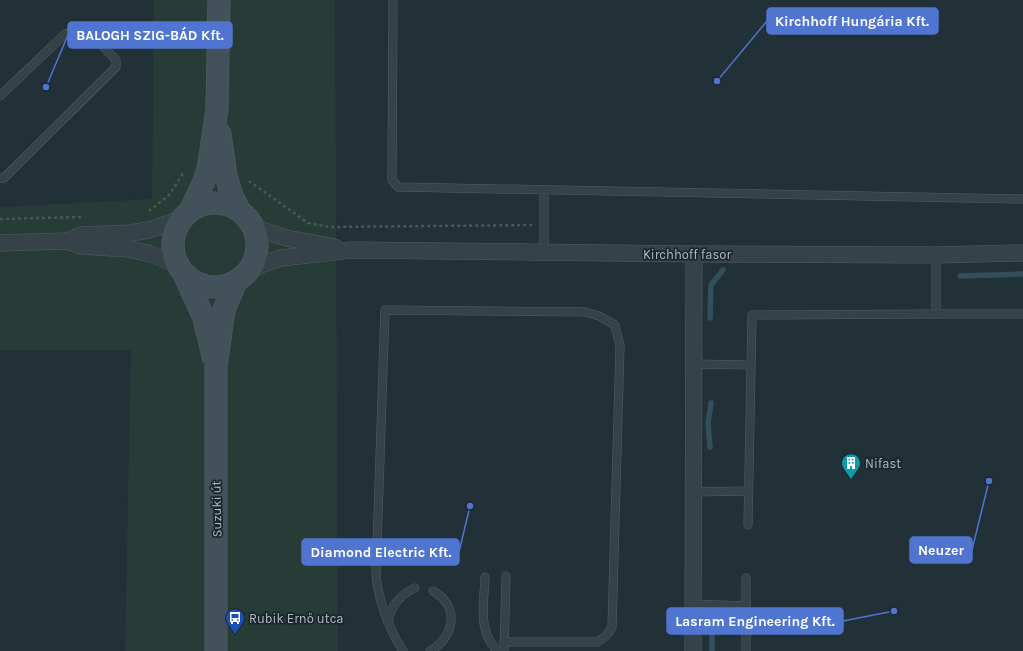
<svg xmlns="http://www.w3.org/2000/svg" width="1023" height="651" font-family="Karla,sans-serif">
<style>
.green{fill:#273c37}
.lines{fill:none;stroke-linecap:round;stroke-linejoin:round}
.stream{stroke:#344f5c;stroke-width:5.5}
.lane-casing{stroke:#535f65;stroke-width:9}
.street-casing{stroke:#535f65;stroke-width:17}
.secondary-casing{stroke:#535f65;stroke-width:23}
.path{stroke:#455a57;stroke-width:2.5;stroke-dasharray:3 3;stroke-linecap:butt}
.lane{stroke:#354248;stroke-width:8}
.street{stroke:#354248;stroke-width:16}
.secondary{stroke:#43525a;stroke-width:22}
.labels{text-anchor:middle;stroke-width:3.5;stroke-linejoin:round;paint-order:stroke}
.street-label{font-size:13px;fill:#b0bdc4;stroke:#1b262c}
.poi-label{font-size:13px;fill:#b0bdc4;stroke:#1b262c;text-anchor:start}
.leader{fill:none;stroke:#5075d1;stroke-width:1.5}
.callout-dot{fill:#5075d1;stroke:#1b262c;stroke-width:1.5}
.callout{fill:#5075d1;stroke:#5075d1;stroke-width:1.5}
.callout-label{font-size:14px;text-anchor:middle;font-weight:bold;fill:#fff}
</style>
<rect width="100%" height="100%" fill="#223037"/>
<path class="green" d="M154,0H335L338,651H125L131,350H0V207L152,199Z"/>
<g class="lines">
<g class="stream">
<path d="M960,276L1023,274"/>
<path d="M710,318L711,285L723,270"/>
<path d="M710,447L708,423L711,403"/>
<path d="M712,651V633"/>
</g>
<defs>
<g id="lane">
<path d="M393,0L392,180L398,187L1023,199"/>
<path d="M0,96L65,34L83,31L94,37L116,60V67L4,178H0"/>
<path d="M544,191V253"/>
<path d="M936,255V314H1023"/>
<path d="M693,364L751,365"/>
<path d="M693,492L749,491"/>
<path d="M748,525L752,315L936,314"/>
<path d="M485,577C484,603 477,632 498,651"/>
<path d="M693,604L746,606V651"/>
<path d="M746,606V578"/>
<path d="M388,622C391,606 399,595 415,588"/>
<path d="M403,651C388,627 379,603 376,575L385,310L585,312L599,316L615,325L620,346L612,627C608,635 604,638 597,642H504"/>
<path d="M430,651C455,637 460,606 433,591"/>
<path d="M504,651L506,576"/>
</g>
<g id="street">
<path d="M253,227L286,238L335,247"/>
<path d="M67,241L81,246L129,249L151,254L178,265"/>
<path d="M0,243L67,241L81,235L130,233L149,230L181,219"/>
<path d="M249,269L281,258L351,250L694,254L936,255L1023,253"/>
<path d="M693,651L694,254"/>
</g>
<g id="secondary">
<path d="M220,134L226,176L232,196L239,210"/>
<circle cx="215" cy="245" r="42"/>
<path d="M190,211L204,181L208,169L217,109L219,0"/>
<path d="M184,274L204,318L213,356"/>
<path d="M216,651V367L224,310L236,281"/>
</g>
</defs>
<use href="#lane" class="lane-casing"/>
<use href="#street" class="street-casing"/>
<use href="#secondary" class="secondary-casing"/>
<g class="path">
<path d="M249,181L308,223L330,227L532,225"/>
<path d="M149,211L169,195L184,172"/>
<path d="M0,219L81,217"/>
</g>
<use href="#lane" class="lane"/>
<use href="#street" class="street"/>
<use href="#secondary" class="secondary"/>
</g>
<defs>
<symbol id="building-pin" viewBox="-11 -11 22 30"><path d="M0 17L-7.5 6A9.5 9.5 0 1 1 7.5 6Z" fill="#0f9aa8" stroke="#1b262c"/><path d="M-4-6H4V6H1V3H-1V6H-4ZM-2.5-4.3h1.7v1.8h-1.7ZM.8-4.3h1.7v1.8H.8ZM-2.5-1h1.7V.8h-1.7ZM.8-1h1.7V.8H.8Z" fill="#fff"/></symbol>
<symbol id="bus-pin" viewBox="-11 -11 22 30"><path d="M0 17L-7.5 6A9.5 9.5 0 1 1 7.5 6Z" fill="#1a4fb4" stroke="#1b262c"/><path d="M-5-6H5V4H4V6H2V4H-2V6H-4V4H-5ZM-3.5-4V0h7V-4ZM-3.5 1.2v1.5H-2V1.2ZM2 1.2v1.5H3.5V1.2Z" fill="#fff"/></symbol>
</defs>
<g fill-rule="evenodd">
<use href="#building-pin" x="840" y="452" width="22" height="30"/>
<use href="#bus-pin" x="224" y="607" width="22" height="30"/>
</g>
<g class="labels">
<g class="street-label">
<text x="687" y="259">Kirchhoff fasor</text>
<text transform="translate(216 509) rotate(-91)" y="5">Suzuki út</text>
</g>
<g class="poi-label">
<text x="865" y="468">Nifast</text>
<text x="249" y="623">Rubik Ernő utca</text>
</g>
</g>
<path class="leader" d="M717 81L767 21M46 87L68 35M989 481L972 550M470 506L459 552M894 611L843 621"/>
<g class="callout-dot">
<circle cx="717" cy="81" r="4"/>
<circle cx="46" cy="87" r="4"/>
<circle cx="989" cy="481" r="4"/>
<circle cx="470" cy="506" r="4"/>
<circle cx="894" cy="611" r="4"/>
</g>
<g class="callout">
<rect x="767" y="8" width="171" height="26" rx="4"/>
<rect x="68" y="22" width="164" height="26" rx="4"/>
<rect x="910" y="537" width="62" height="26" rx="4"/>
<rect x="302" y="539" width="157" height="26" rx="4"/>
<rect x="667" y="608" width="176" height="26" rx="4"/>
</g>
<g class="callout-label">
<text x="852" y="26">Kirchhoff Hungária Kft.</text>
<text x="150" y="40">BALOGH SZIG-BÁD Kft.</text>
<text x="941" y="555">Neuzer</text>
<text x="381" y="557">Diamond Electric Kft.</text>
<text x="755" y="626">Lasram Engineering Kft.</text>
</g>
</svg>
